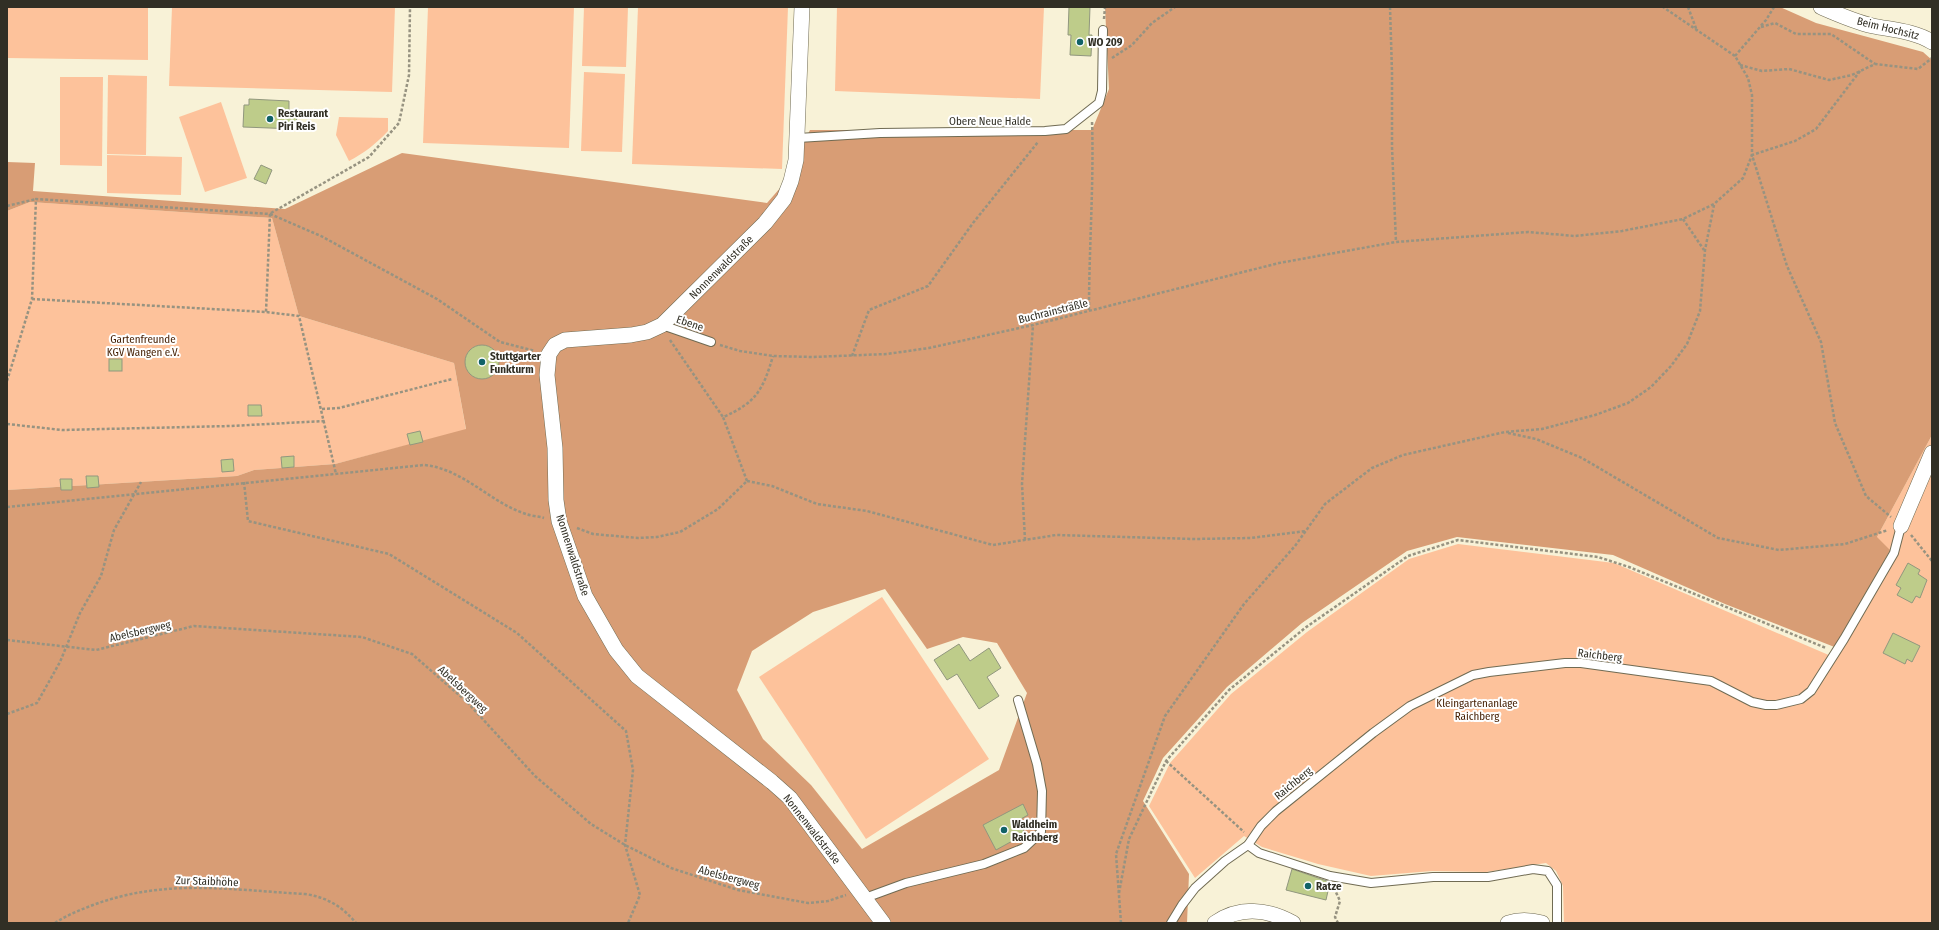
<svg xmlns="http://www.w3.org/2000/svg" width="1939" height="930" font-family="'Fira Sans Condensed',sans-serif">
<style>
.green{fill:#fdc29b}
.forest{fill:#d89d75;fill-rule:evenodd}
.building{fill:#becc8a;stroke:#91977e}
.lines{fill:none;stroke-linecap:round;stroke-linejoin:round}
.service-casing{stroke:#706b53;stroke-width:10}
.minor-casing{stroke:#706b53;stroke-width:16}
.path{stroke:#979381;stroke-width:2.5;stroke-dasharray:3 2;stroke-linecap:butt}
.service{stroke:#fff;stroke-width:8}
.minor{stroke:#fff;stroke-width:15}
.poi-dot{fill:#116267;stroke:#fff;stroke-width:1.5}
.labels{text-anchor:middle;stroke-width:4;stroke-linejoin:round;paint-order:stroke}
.street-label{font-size:11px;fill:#312f25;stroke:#fff}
.poi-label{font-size:11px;font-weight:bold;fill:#312f25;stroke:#fff;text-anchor:start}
.park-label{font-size:11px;fill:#431d00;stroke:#fff}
</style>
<rect width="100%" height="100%" fill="#f8f2d7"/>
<g class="green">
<path d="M7,7H148V60L7,58Z"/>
<path d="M172,7H395L392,92L169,86Z"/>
<path d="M428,7H574L569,148L423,143Z"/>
<path d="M584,7H628L626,67L582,66Z"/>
<path d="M638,7H788L782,169L632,164Z"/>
<path d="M837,7H1044L1040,99L835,91Z"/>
<path d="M584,72L625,74L622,152L581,151Z"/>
<path d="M108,75L147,76L146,155L107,154Z"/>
<path d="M60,77H103L102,166L60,165Z"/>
<path d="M221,102L247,178L205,192L179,117Z"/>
<path d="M339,117L388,118V131C376,144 364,153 349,161L336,135Z"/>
<path d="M107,155L182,157L181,195L107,193Z"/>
<path d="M30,202L272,218L299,316L454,363L466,430L335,464L254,470L237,476L7,490V211Z"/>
<path d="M1932,435V923H1564L1563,886L1556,871L1546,863L1486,872L1432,871L1371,876L1318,864L1262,847L1244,836L1195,878L1149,806L1170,763L1231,694L1307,632L1409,559L1458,544L1614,563L1831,656L1877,537Z"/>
<path d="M882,597L989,759L866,839L759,677Z"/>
</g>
<path class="forest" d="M1105,7H1780L1816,23L1923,52L1932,60V435L1877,537L1890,550L1837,648L1725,604L1613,555L1457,537L1407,551L1302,623L1227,687L1163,758L1143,801L1189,874L1187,923H7V490L237,476L254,470L335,464L466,429L454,363L299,316L272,218L30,202L7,211V162L35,163L33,191L285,209L402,153L767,203L781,187L810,130H1092L1109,89ZM885,589L927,649L963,637L997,643L1027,693L999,770L862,849L811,785L763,739L737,690L752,651L813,612Z"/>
<g class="building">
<path d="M1069,7H1090L1089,35H1092L1091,56L1070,55L1071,35H1068Z"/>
<path d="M249,99L289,101V111L297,112L296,129L243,127L244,105H249Z"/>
<path d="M261,165L272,170L266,184L254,179Z"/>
<circle cx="482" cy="362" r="17"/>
<rect x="109" y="359" width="13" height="12"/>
<path d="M248,405H261L262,416H248Z"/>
<path d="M420,431L423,442L410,445L407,434Z"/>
<path d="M294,456V467L282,468L281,457Z"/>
<path d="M233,459L234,471L222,472L221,460Z"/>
<path d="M86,476H98L99,487L87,488Z"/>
<path d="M60,479H72V490H61Z"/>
<path d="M1908,563L1920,570L1918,574L1927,580L1920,598L1916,596L1912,603L1897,595L1901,588L1896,585Z"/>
<path d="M1893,633L1920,646L1912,662L1907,659L1905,664L1883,653Z"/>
<path d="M959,644L970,661L989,648L1001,668L987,677L999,696L979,709L957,674L947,680L934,660Z"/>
<path d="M1023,804L1028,815L1019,820L1025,834L996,850L983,825Z"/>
<path d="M1292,869L1330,882L1326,900L1286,890Z"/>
</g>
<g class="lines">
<defs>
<g id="service">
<path d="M798,138L880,133L1045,131L1066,129L1099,103L1102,91L1103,30"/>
<path d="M662,325L711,342"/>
<path d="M1248,845L1259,853L1330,876L1371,883L1433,877H1488L1533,869L1548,871L1557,885V923"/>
<path d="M865,898L906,883L984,864L1024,848L1041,832L1042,791L1037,764L1018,700"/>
<path d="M1171,923L1182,905L1195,888L1225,861L1248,845L1261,826L1276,811L1373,733L1410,706L1473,675L1489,672L1565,663H1581L1711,681L1752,702L1766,705H1776L1801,699L1811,691L1844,639L1894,553L1901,526"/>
</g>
<g id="minor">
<path d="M802,7L796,160L791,181L784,199L765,223L662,325L647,332L631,335L565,340L555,345L549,354L547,375L555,448L556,500L559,521L585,596L616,650L637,676L772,782L790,798L883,923"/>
<path d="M1821,7C1837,14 1855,22 1873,26C1893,30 1914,31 1932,42"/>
<path d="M1901,526L1932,453"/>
<path d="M1215,923C1240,906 1268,909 1293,923"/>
<path d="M1508,923C1520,919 1531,920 1542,923"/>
</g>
</defs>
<use href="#service" class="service-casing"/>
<use href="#minor" class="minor-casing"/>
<g class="path">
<path d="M1390,7L1392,72V147L1396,242"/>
<path d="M1688,7L1697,31"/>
<path d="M1104,19L1105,7"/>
<path d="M1761,27L1775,23L1796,34H1831L1875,64"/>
<path d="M1735,56L1766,20L1774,7"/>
<path d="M1112,58L1132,45L1152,23L1175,7"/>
<path d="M1740,65L1762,71L1789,69L1829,80L1852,75L1875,64L1918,69L1932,58"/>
<path d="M1860,71L1816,129L1795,141L1752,155L1787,266L1821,342L1835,423L1866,496L1891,517"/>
<path d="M7,206L36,199"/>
<path d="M271,213L369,157L399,123L409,75L410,7"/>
<path d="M270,214L321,236L437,299L500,342L535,351"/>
<path d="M1683,219L1704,250"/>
<path d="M32,299L266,312L299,316L336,474"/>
<path d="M1089,310C1089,247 1094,184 1092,121"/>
<path d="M670,340L723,417"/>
<path d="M720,345L740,351L773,356L813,357L887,354L929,348L1033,325L1279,263L1396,242L1528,232L1575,236L1622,231L1683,219L1714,204L1743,178L1752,155V95L1748,78L1735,56L1663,7"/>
<path d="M852,356L869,310L928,286L973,223L1038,142"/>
<path d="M7,381L32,299L36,199L270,214L266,312"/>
<path d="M322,409L339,408L452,379"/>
<path d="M7,424L62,430L230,426L325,421"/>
<path d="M1508,433L1536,439L1582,458L1718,538L1779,550L1845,544L1888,530"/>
<path d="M747,481L772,486L817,504L867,511L993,545L1056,535L1194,539L1251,538L1306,531"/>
<path d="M747,481L723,417C756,403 763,390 773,356"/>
<path d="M244,482L248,521L389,554L517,633L626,731L633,770L625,845L640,895L628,923"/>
<path d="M7,507L424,465C464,469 489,502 526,514C531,516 538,516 544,518"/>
<path d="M577,528L593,534L638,538L657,537L680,532L718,509L747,481"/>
<path d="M1911,535L1932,561"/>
<path d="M1025,540L1022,484L1033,325"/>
<path d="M7,640L96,650L194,626L362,637L412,654L467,702L535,776L591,824L625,845L671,868L738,890L808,903L828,901L846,895"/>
<path d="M7,714L37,703L60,662L80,613L101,576L114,530L141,482"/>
<path d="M1166,761L1244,832"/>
<path d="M1334,888L1340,901L1335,917L1338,923"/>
<path d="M1119,893L1129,839L1166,761L1229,690L1305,628L1408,556L1458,540L1598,557L1629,567L1826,648"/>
<path d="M55,923C67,915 80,910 93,905C166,878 230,890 305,894C326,897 342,906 356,923"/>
<path d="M1121,923L1116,854L1165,716L1244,604L1295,546L1325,504L1372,468L1403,455L1505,432L1542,429L1595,415L1628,403L1651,387L1671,366L1687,344L1700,311L1705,250L1714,205"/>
</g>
<use href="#service" class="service"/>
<use href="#minor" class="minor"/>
</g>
<g class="poi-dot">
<circle cx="1080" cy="42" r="4"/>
<circle cx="270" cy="119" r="4"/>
<circle cx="482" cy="362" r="4"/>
<circle cx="1004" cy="830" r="4"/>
<circle cx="1308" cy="886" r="4"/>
</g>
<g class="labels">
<g class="street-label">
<text transform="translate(1888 28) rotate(14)" y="4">Beim Hochsitz</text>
<text x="990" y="125">Obere Neue Halde</text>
<text transform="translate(721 267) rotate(-45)" y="4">Nonnenwaldstraße</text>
<text transform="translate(1053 311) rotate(-14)" y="4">Buchrainsträßle</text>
<text transform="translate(690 323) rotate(19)" y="4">Ebene</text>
<text transform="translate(573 555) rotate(72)" y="4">Nonnenwaldstraße</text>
<text transform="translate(140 631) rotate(-13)" y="4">Abelsbergweg</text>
<text transform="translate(1600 655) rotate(7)" y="4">Raichberg</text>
<text transform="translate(463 689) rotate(43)" y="4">Abelsbergweg</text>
<text transform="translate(1293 783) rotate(-39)" y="4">Raichberg</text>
<text transform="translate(812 829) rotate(52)" y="4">Nonnenwaldstraße</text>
<text transform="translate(729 877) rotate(15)" y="4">Abelsbergweg</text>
<text transform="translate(207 881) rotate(2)" y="4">Zur Staibhöhe</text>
</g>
<g class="poi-label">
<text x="1088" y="46">WO 209</text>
<text x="278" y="117">Restaurant<tspan x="278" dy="13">Piri Reis</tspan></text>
<text x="490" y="360">Stuttgarter<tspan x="490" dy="13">Funkturm</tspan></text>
<text x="1012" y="828">Waldheim<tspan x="1012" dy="13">Raichberg</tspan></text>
<text x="1316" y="890">Ratze</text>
</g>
<g class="park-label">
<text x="143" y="343">Gartenfreunde<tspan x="143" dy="13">KGV Wangen e.V.</tspan></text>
<text x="1477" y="707">Kleingartenanlage<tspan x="1477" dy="13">Raichberg</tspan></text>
</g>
</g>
<rect width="1939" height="930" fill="none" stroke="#312f25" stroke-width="16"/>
</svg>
